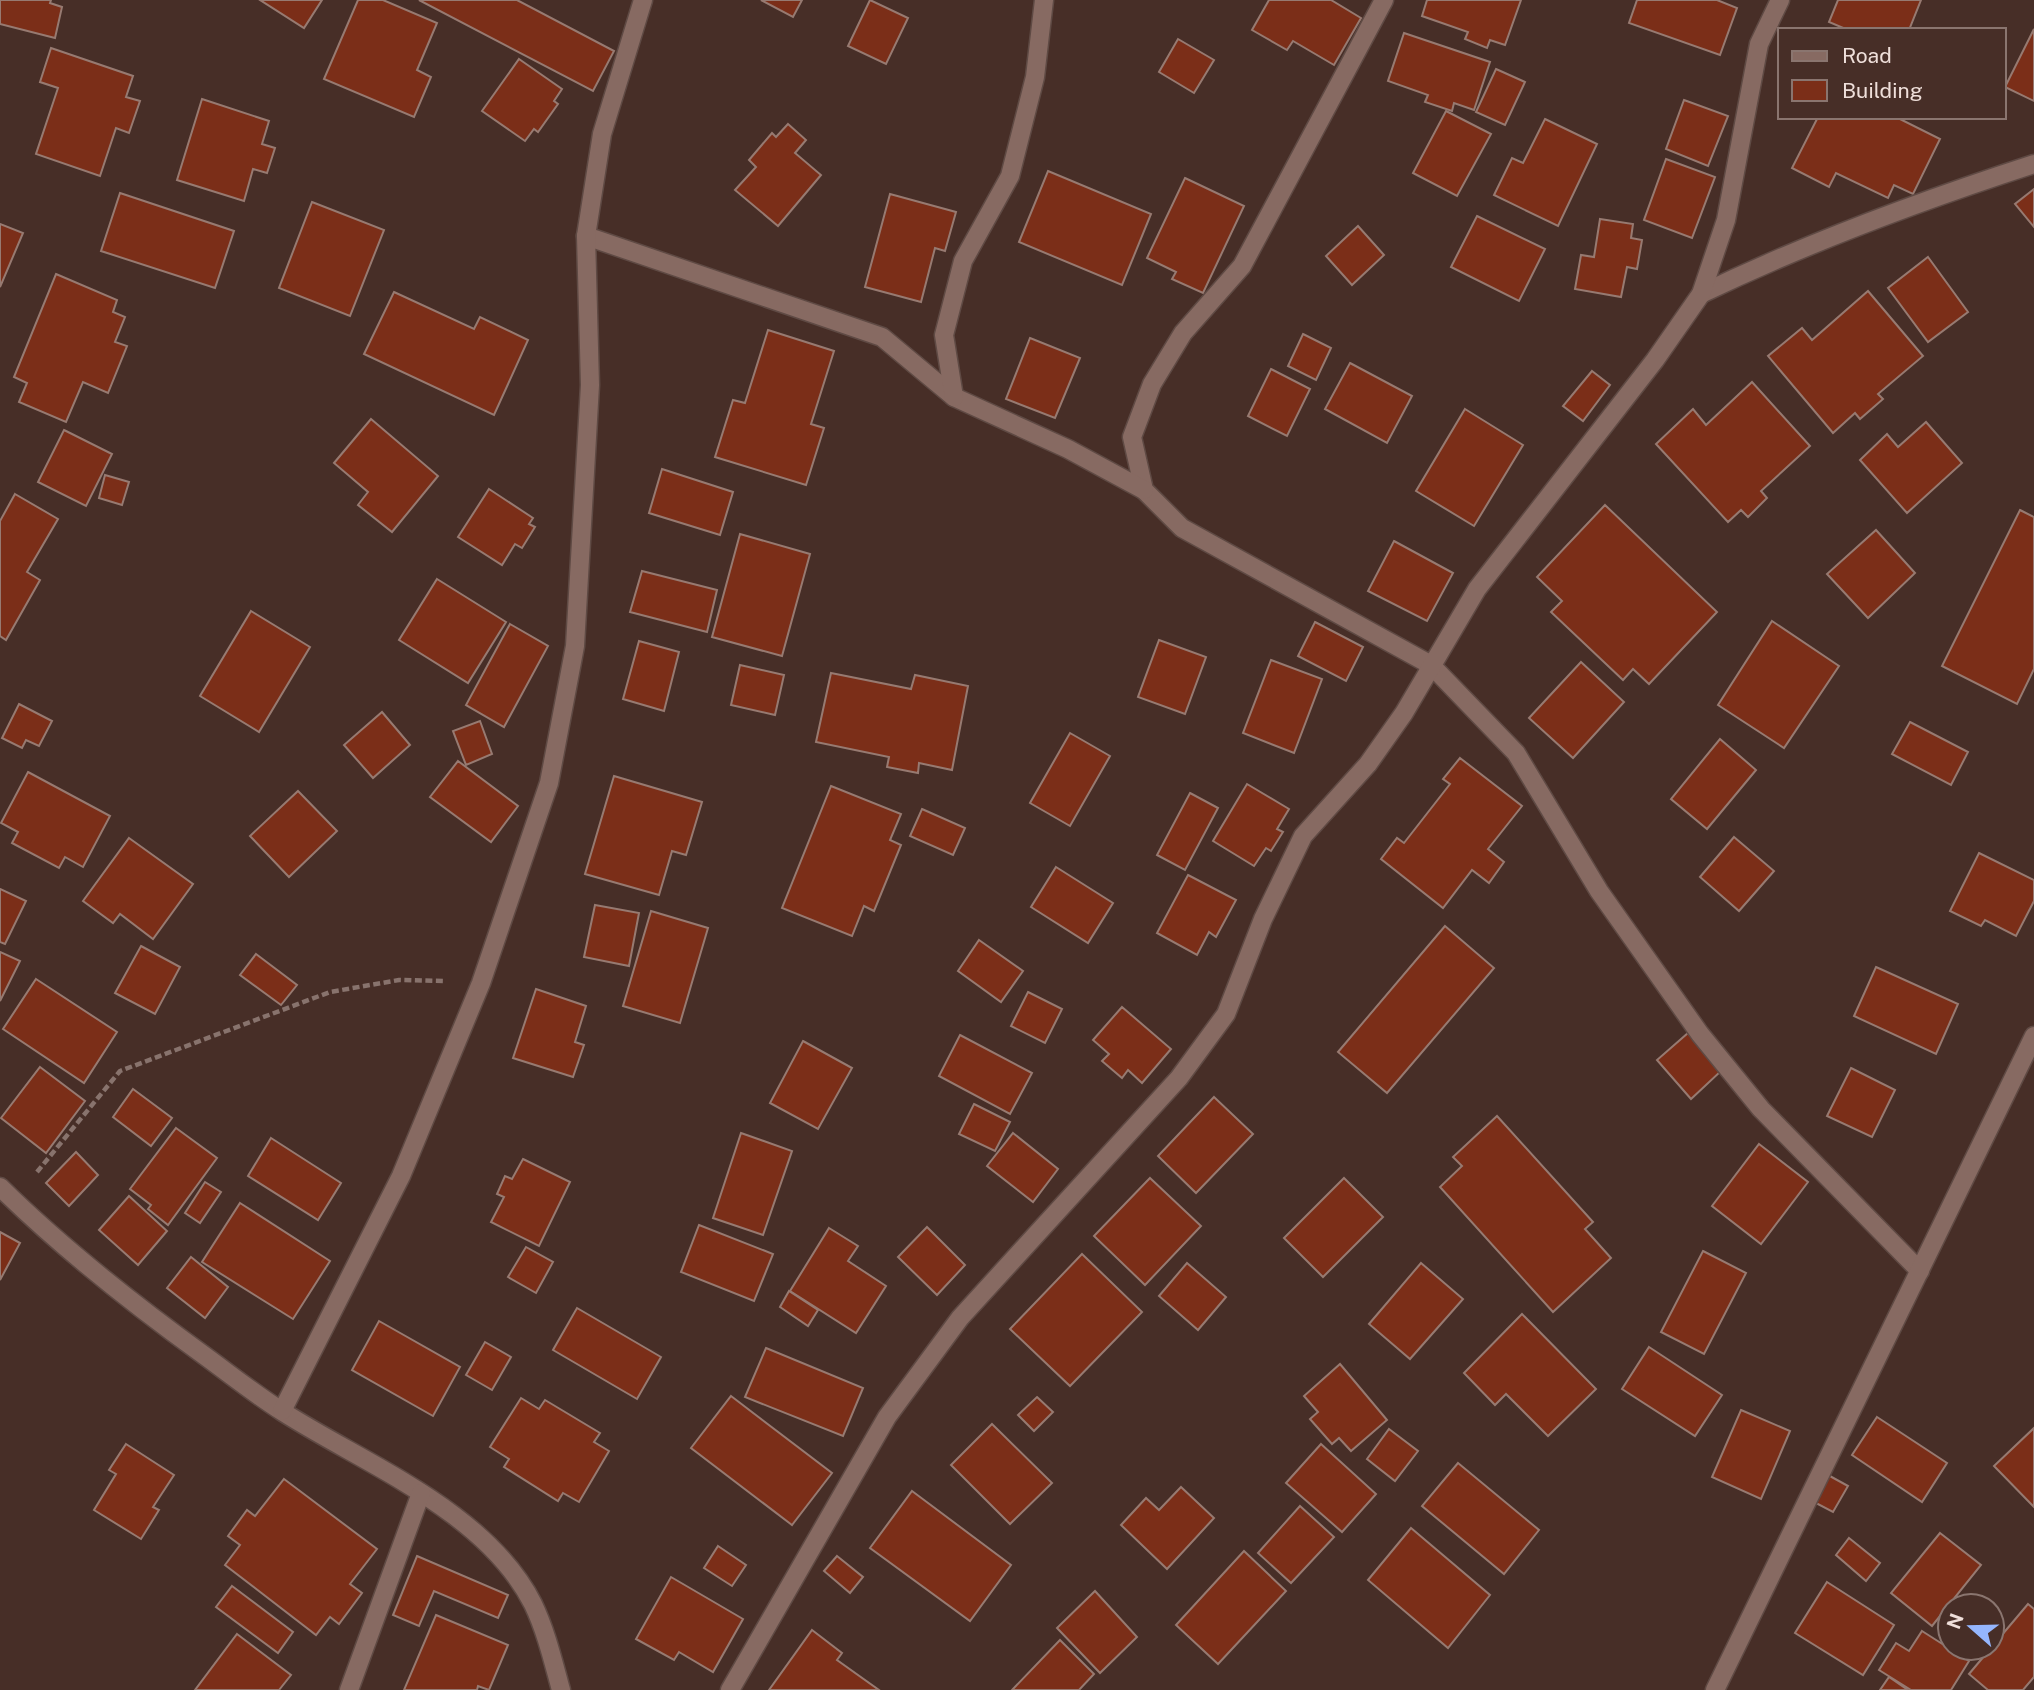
<svg xmlns="http://www.w3.org/2000/svg" width="2034" height="1690" font-family="'Public Sans',sans-serif">
<style>
.building{fill:#7b2e18;stroke:#977a71;stroke-width:2}
.lines{fill:none;stroke-linecap:round;stroke-linejoin:round}
.minor-casing{stroke:#5f4a44;stroke-width:21}
.path{stroke:#88736d;stroke-width:4.5;stroke-dasharray:7 3.5;stroke-linecap:butt}
.minor{stroke:#876a62;stroke-width:18}
</style>
<rect width="100%" height="100%" fill="#472e27"/>
<g class="building">
<path d="M0,0H51L50,3L62,7L55,38L0,24Z"/>
<path d="M260,0H322L304,28Z"/>
<path d="M358,0H383L437,23L417,70L431,77L414,117L324,79Z"/>
<path d="M419,0H517L614,51L593,91Z"/>
<path d="M761,0H802L793,17Z"/>
<path d="M870,0L908,18L886,64L848,46Z"/>
<path d="M1269,0H1331L1361,18L1334,65L1293,41L1287,50L1252,30Z"/>
<path d="M1427,0H1521L1505,45L1490,40L1487,48L1465,39L1468,32L1422,16Z"/>
<path d="M1637,0H1717L1737,8L1720,55L1629,23Z"/>
<path d="M1838,0H1921L1909,30H1848L1829,22Z"/>
<path d="M2034,29V101L2005,87Z"/>
<path d="M1404,33L1490,62L1474,110L1454,103L1452,111L1425,102L1428,95L1388,81Z"/>
<path d="M1178,39L1214,60L1194,93L1159,72Z"/>
<path d="M51,48L133,76L126,97L140,101L129,133L116,128L100,176L36,154L58,88L40,82Z"/>
<path d="M519,59L562,89L554,101L558,104L538,132L534,129L525,141L482,111Z"/>
<path d="M1496,69L1525,82L1505,125L1476,112Z"/>
<path d="M202,99L269,121L262,144L275,148L267,173L253,169L244,201L177,180Z"/>
<path d="M1684,100L1728,116L1708,166L1666,149Z"/>
<path d="M1446,111L1491,134L1457,196L1413,173Z"/>
<path d="M1818,117H1896L1940,139L1913,194L1894,185L1888,198L1836,173L1829,187L1792,168Z"/>
<path d="M1545,119L1597,144L1558,226L1494,195L1512,158L1523,163Z"/>
<path d="M788,124L806,140L795,153L821,175L778,226L735,190L756,167L749,160L772,133L776,137Z"/>
<path d="M1666,159L1715,177L1692,238L1644,220Z"/>
<path d="M1048,171L1151,214L1122,285L1019,242Z"/>
<path d="M1185,178L1244,206L1203,293L1172,279L1176,272L1147,258Z"/>
<path d="M2034,189V227L2015,204Z"/>
<path d="M120,193L234,231L215,288L101,251Z"/>
<path d="M890,194L956,212L945,251L935,248L921,302L865,287Z"/>
<path d="M312,202L384,230L350,316L279,288Z"/>
<path d="M1477,216L1545,249L1519,301L1451,267Z"/>
<path d="M1600,219L1633,224L1631,238L1642,240L1637,269L1627,267L1621,297L1575,289L1581,255L1594,257Z"/>
<path d="M0,224L23,233L0,287Z"/>
<path d="M1358,226L1384,255L1352,285L1326,256Z"/>
<path d="M1928,257L1968,312L1928,342L1888,288Z"/>
<path d="M56,274L117,300L113,312L125,317L115,342L127,346L108,393L83,382L66,422L19,402L27,383L14,377Z"/>
<path d="M1868,291L1923,356L1878,394L1883,399L1860,419L1855,413L1833,433L1768,356L1802,328L1812,340Z"/>
<path d="M394,292L474,329L480,317L528,340L494,415L364,354Z"/>
<path d="M768,330L834,351L811,424L824,428L806,485L715,457L733,400L745,403Z"/>
<path d="M1303,334L1331,348L1316,380L1288,366Z"/>
<path d="M1030,338L1080,358L1055,418L1006,399Z"/>
<path d="M1350,363L1412,396L1387,443L1325,409Z"/>
<path d="M1271,369L1310,389L1287,436L1248,416Z"/>
<path d="M1592,371L1610,385L1583,421L1563,406Z"/>
<path d="M1752,382L1810,446L1761,491L1767,498L1748,517L1741,510L1728,522L1656,444L1693,409L1706,425Z"/>
<path d="M1465,409L1523,445L1474,526L1416,491Z"/>
<path d="M371,419L438,476L392,532L358,505L368,492L334,463Z"/>
<path d="M1926,422L1962,463L1907,513L1860,460L1887,434L1898,447Z"/>
<path d="M64,430L112,454L86,506L38,482Z"/>
<path d="M662,469L733,492L720,535L649,513Z"/>
<path d="M105,475L129,482L122,505L99,498Z"/>
<path d="M489,489L533,518L529,524L535,527L522,548L515,544L502,565L458,537Z"/>
<path d="M15,494L58,519L27,572L40,580L6,640L0,636V521Z"/>
<path d="M1605,505L1717,612L1649,684L1633,669L1623,680L1551,612L1562,601L1537,577Z"/>
<path d="M2020,510L2034,517V669L2017,704L1942,666Z"/>
<path d="M1876,530L1915,573L1868,618L1827,574Z"/>
<path d="M740,534L810,554L782,656L712,637Z"/>
<path d="M1394,541L1453,573L1427,621L1368,591Z"/>
<path d="M642,571L717,590L707,632L630,612Z"/>
<path d="M437,579L506,622L468,683L399,640Z"/>
<path d="M251,611L310,647L259,732L200,696Z"/>
<path d="M1772,621L1839,666L1784,748L1718,705Z"/>
<path d="M1315,622L1363,647L1346,681L1298,656Z"/>
<path d="M510,624L548,646L504,727L466,705Z"/>
<path d="M1159,640L1206,657L1185,714L1138,697Z"/>
<path d="M639,641L679,652L664,711L623,699Z"/>
<path d="M1271,660L1322,679L1294,753L1243,733Z"/>
<path d="M1581,662L1624,702L1573,758L1529,718Z"/>
<path d="M740,665L784,675L775,715L731,705Z"/>
<path d="M831,673L911,689L915,675L968,686L952,770L919,763L918,773L887,767L889,757L816,742Z"/>
<path d="M19,704L52,721L39,746L26,740L22,748L2,738Z"/>
<path d="M382,712L410,745L373,778L344,745Z"/>
<path d="M480,721L492,754L466,765L453,731Z"/>
<path d="M1910,722L1968,752L1951,785L1892,754Z"/>
<path d="M1070,733L1110,756L1070,826L1030,803Z"/>
<path d="M1720,739L1756,770L1707,829L1671,799Z"/>
<path d="M1460,758L1522,806L1488,849L1504,862L1489,883L1472,870L1443,908L1381,859L1397,838L1404,843L1450,784L1443,779Z"/>
<path d="M458,761L518,806L491,842L430,797Z"/>
<path d="M28,772L110,816L83,867L65,857L59,868L12,843L18,832L1,823Z"/>
<path d="M614,776L702,802L686,855L672,851L659,895L585,874Z"/>
<path d="M1247,784L1289,809L1277,829L1283,832L1271,851L1266,848L1254,866L1213,841Z"/>
<path d="M831,786L901,814L890,840L901,845L874,911L864,906L852,936L782,908Z"/>
<path d="M298,791L337,831L289,877L250,836Z"/>
<path d="M1190,793L1218,808L1185,870L1157,855Z"/>
<path d="M922,809L965,828L953,855L910,836Z"/>
<path d="M1734,837L1774,871L1739,911L1700,877Z"/>
<path d="M129,838L193,884L153,939L120,914L113,923L83,901Z"/>
<path d="M1979,853L2034,880V901L2016,936L1985,920L1981,926L1950,911Z"/>
<path d="M1056,867L1113,903L1088,943L1031,907Z"/>
<path d="M1188,875L1236,900L1216,937L1209,932L1197,955L1157,933Z"/>
<path d="M0,889L26,901L5,944L0,942Z"/>
<path d="M595,905L639,913L629,966L584,957Z"/>
<path d="M651,911L708,928L680,1023L623,1006Z"/>
<path d="M1445,926L1494,968L1387,1093L1338,1052Z"/>
<path d="M979,940L1023,971L1001,1002L958,971Z"/>
<path d="M141,946L180,967L155,1014L115,993Z"/>
<path d="M0,952L20,961L0,1001Z"/>
<path d="M256,954L297,985L281,1005L240,975Z"/>
<path d="M1876,967L1958,1004L1936,1054L1854,1016Z"/>
<path d="M36,979L117,1032L84,1083L3,1029Z"/>
<path d="M536,989L586,1006L575,1042L584,1045L573,1077L513,1058Z"/>
<path d="M1028,992L1062,1009L1045,1043L1011,1026Z"/>
<path d="M1122,1007L1171,1049L1142,1083L1128,1070L1122,1078L1102,1061L1109,1054L1093,1040Z"/>
<path d="M1688,1033L1721,1071L1691,1099L1657,1060Z"/>
<path d="M960,1035L1032,1073L1010,1114L939,1076Z"/>
<path d="M803,1041L852,1068L818,1129L770,1103Z"/>
<path d="M40,1067L85,1101L46,1153L1,1118Z"/>
<path d="M1851,1068L1895,1090L1872,1137L1827,1116Z"/>
<path d="M133,1089L172,1118L151,1146L113,1117Z"/>
<path d="M1214,1097L1253,1134L1196,1193L1158,1156Z"/>
<path d="M974,1104L1010,1122L995,1151L959,1134Z"/>
<path d="M1497,1116L1593,1222L1585,1229L1611,1258L1553,1312L1440,1187L1462,1166L1453,1157Z"/>
<path d="M176,1128L217,1158L168,1225L148,1209L151,1205L130,1189Z"/>
<path d="M741,1133L792,1151L763,1235L713,1218Z"/>
<path d="M1013,1133L1058,1169L1033,1202L987,1166Z"/>
<path d="M271,1138L341,1183L318,1220L248,1176Z"/>
<path d="M1759,1144L1808,1182L1761,1244L1712,1206Z"/>
<path d="M76,1152L98,1175L69,1206L46,1183Z"/>
<path d="M523,1159L570,1182L539,1246L491,1222L504,1197L497,1194L505,1176L512,1179Z"/>
<path d="M1150,1178L1201,1226L1145,1285L1094,1236Z"/>
<path d="M1344,1178L1383,1217L1323,1277L1284,1238Z"/>
<path d="M205,1182L221,1192L200,1223L185,1213Z"/>
<path d="M129,1196L167,1231L138,1265L99,1230Z"/>
<path d="M240,1203L330,1261L293,1319L202,1262Z"/>
<path d="M699,1225L773,1254L754,1301L681,1272Z"/>
<path d="M927,1227L965,1265L937,1295L898,1257Z"/>
<path d="M829,1228L858,1246L848,1261L886,1286L856,1333L790,1291Z"/>
<path d="M0,1232L20,1243L0,1280Z"/>
<path d="M526,1247L553,1262L536,1293L508,1277Z"/>
<path d="M1703,1251L1746,1273L1704,1354L1661,1332Z"/>
<path d="M1082,1254L1142,1312L1070,1386L1010,1329Z"/>
<path d="M191,1257L228,1287L205,1318L167,1288Z"/>
<path d="M1187,1263L1226,1297L1198,1330L1159,1296Z"/>
<path d="M1421,1263L1463,1299L1410,1359L1369,1324Z"/>
<path d="M789,1291L818,1310L808,1326L780,1307Z"/>
<path d="M577,1308L661,1357L637,1399L553,1350Z"/>
<path d="M1522,1314L1596,1389L1548,1436L1506,1394L1495,1405L1464,1373Z"/>
<path d="M379,1321L460,1367L433,1416L352,1370Z"/>
<path d="M485,1342L511,1357L492,1390L466,1375Z"/>
<path d="M1649,1347L1722,1395L1695,1436L1622,1389Z"/>
<path d="M766,1348L863,1388L843,1436L745,1397Z"/>
<path d="M1340,1364L1387,1420L1351,1451L1339,1438L1332,1444L1310,1419L1318,1412L1304,1396Z"/>
<path d="M731,1396L832,1473L792,1525L691,1448Z"/>
<path d="M1037,1397L1053,1412L1034,1431L1018,1415Z"/>
<path d="M521,1398L539,1409L545,1400L600,1433L594,1442L609,1451L579,1502L563,1493L558,1501L504,1467L509,1459L490,1447Z"/>
<path d="M1741,1410L1790,1431L1761,1499L1712,1477Z"/>
<path d="M1877,1417L1947,1463L1922,1502L1852,1455Z"/>
<path d="M992,1424L1052,1483L1010,1524L951,1465Z"/>
<path d="M2034,1428V1507L1994,1466Z"/>
<path d="M1389,1429L1418,1451L1395,1481L1367,1459Z"/>
<path d="M126,1444L174,1475L153,1507L159,1510L141,1539L94,1510L116,1474L109,1470Z"/>
<path d="M1321,1444L1376,1494L1342,1532L1286,1483Z"/>
<path d="M1458,1463L1539,1530L1504,1574L1422,1506Z"/>
<path d="M1828,1475L1848,1486L1833,1512L1814,1502Z"/>
<path d="M284,1479L377,1549L350,1584L362,1593L339,1624L330,1617L316,1635L225,1565L240,1545L228,1536L247,1510L255,1516Z"/>
<path d="M1181,1487L1214,1518L1167,1569L1121,1525L1146,1498L1159,1510Z"/>
<path d="M912,1491L1011,1565L970,1621L870,1548Z"/>
<path d="M1300,1506L1334,1537L1291,1583L1258,1553Z"/>
<path d="M1411,1528L1490,1595L1448,1648L1368,1580Z"/>
<path d="M1940,1533L1981,1565L1932,1626L1891,1593Z"/>
<path d="M1849,1538L1880,1563L1866,1581L1836,1555Z"/>
<path d="M718,1546L746,1565L732,1586L704,1568Z"/>
<path d="M1244,1551L1286,1591L1218,1664L1176,1625Z"/>
<path d="M417,1556L508,1595L498,1618L434,1591L419,1626L393,1615Z"/>
<path d="M837,1556L863,1577L850,1593L824,1571Z"/>
<path d="M671,1577L743,1619L713,1672L679,1652L674,1660L636,1639Z"/>
<path d="M1827,1582L1894,1625L1863,1675L1795,1633Z"/>
<path d="M232,1586L293,1632L278,1653L216,1607Z"/>
<path d="M1095,1591L1137,1637L1100,1673L1057,1628Z"/>
<path d="M2028,1604L2034,1609V1677L2023,1690H1988L1969,1674Z"/>
<path d="M436,1615L508,1645L489,1690L478,1686L477,1690H404Z"/>
<path d="M812,1630L842,1653L837,1660L879,1690H769Z"/>
<path d="M1922,1631L1969,1661L1951,1690H1911L1879,1670L1896,1643L1909,1651Z"/>
<path d="M237,1634L291,1675L279,1690H195Z"/>
<path d="M1060,1640L1094,1674L1079,1690H1012Z"/>
<path d="M1889,1677L1908,1690H1880Z"/>
</g>
<g class="lines">
<defs>
<g id="minor">
<path d="M1384,0L1242,266L1183,333L1152,384L1132,437L1144,490L1182,528L1431,665L1516,753L1599,891L1700,1034L1761,1109L1920,1271"/>
<path d="M586,236L882,337L954,397L1068,449L1144,490"/>
<path d="M1701,294C1809,242 1920,201 2034,164"/>
<path d="M954,397L944,335L963,261L1010,176L1035,77L1044,0"/>
<path d="M0,1187C63,1249 133,1304 205,1356C231,1375 256,1395 283,1412C366,1465 486,1511 533,1604C546,1631 553,1661 561,1690"/>
<path d="M282,1411L401,1176L481,983L549,783L575,646L590,385L586,236L602,134L643,0"/>
<path d="M349,1690L421,1493"/>
<path d="M730,1690L887,1417L960,1318L1179,1078L1226,1014L1263,919L1303,836L1368,764L1404,713L1477,589L1655,360L1701,294L1726,220L1759,44L1780,0"/>
<path d="M1715,1690L2034,1036"/>
</g>
</defs>
<use href="#minor" class="minor-casing"/>
<path class="path" d="M37,1172L120,1071L330,992L399,980L445,981"/>
<use href="#minor" class="minor"/>
</g>
<rect x="1778" y="28" width="228" height="91" fill="#472e27" stroke="#8a756f" stroke-width="2"/>
<rect x="1792" y="51" width="35" height="10" fill="#876a62" stroke="#8a756f" stroke-width="2"/>
<text x="1842" y="63" font-size="21" fill="#efdfda">Road</text>
<rect x="1792" y="80" width="35" height="21" fill="#7b2e18" stroke="#8a756f" stroke-width="2"/>
<text x="1842" y="98" font-size="21" fill="#efdfda">Building</text>
<g transform="translate(1971 1627) rotate(290)"><circle r="33" fill="#472e27" stroke="#8a756f" stroke-width="2"/>
<path d="M0-5L12 26L0 18L-12 26Z" fill="#95b6fd"/>
<text y="-10" font-size="19" font-weight="bold" text-anchor="middle" fill="#efdfda">N</text>
</g>
</svg>
